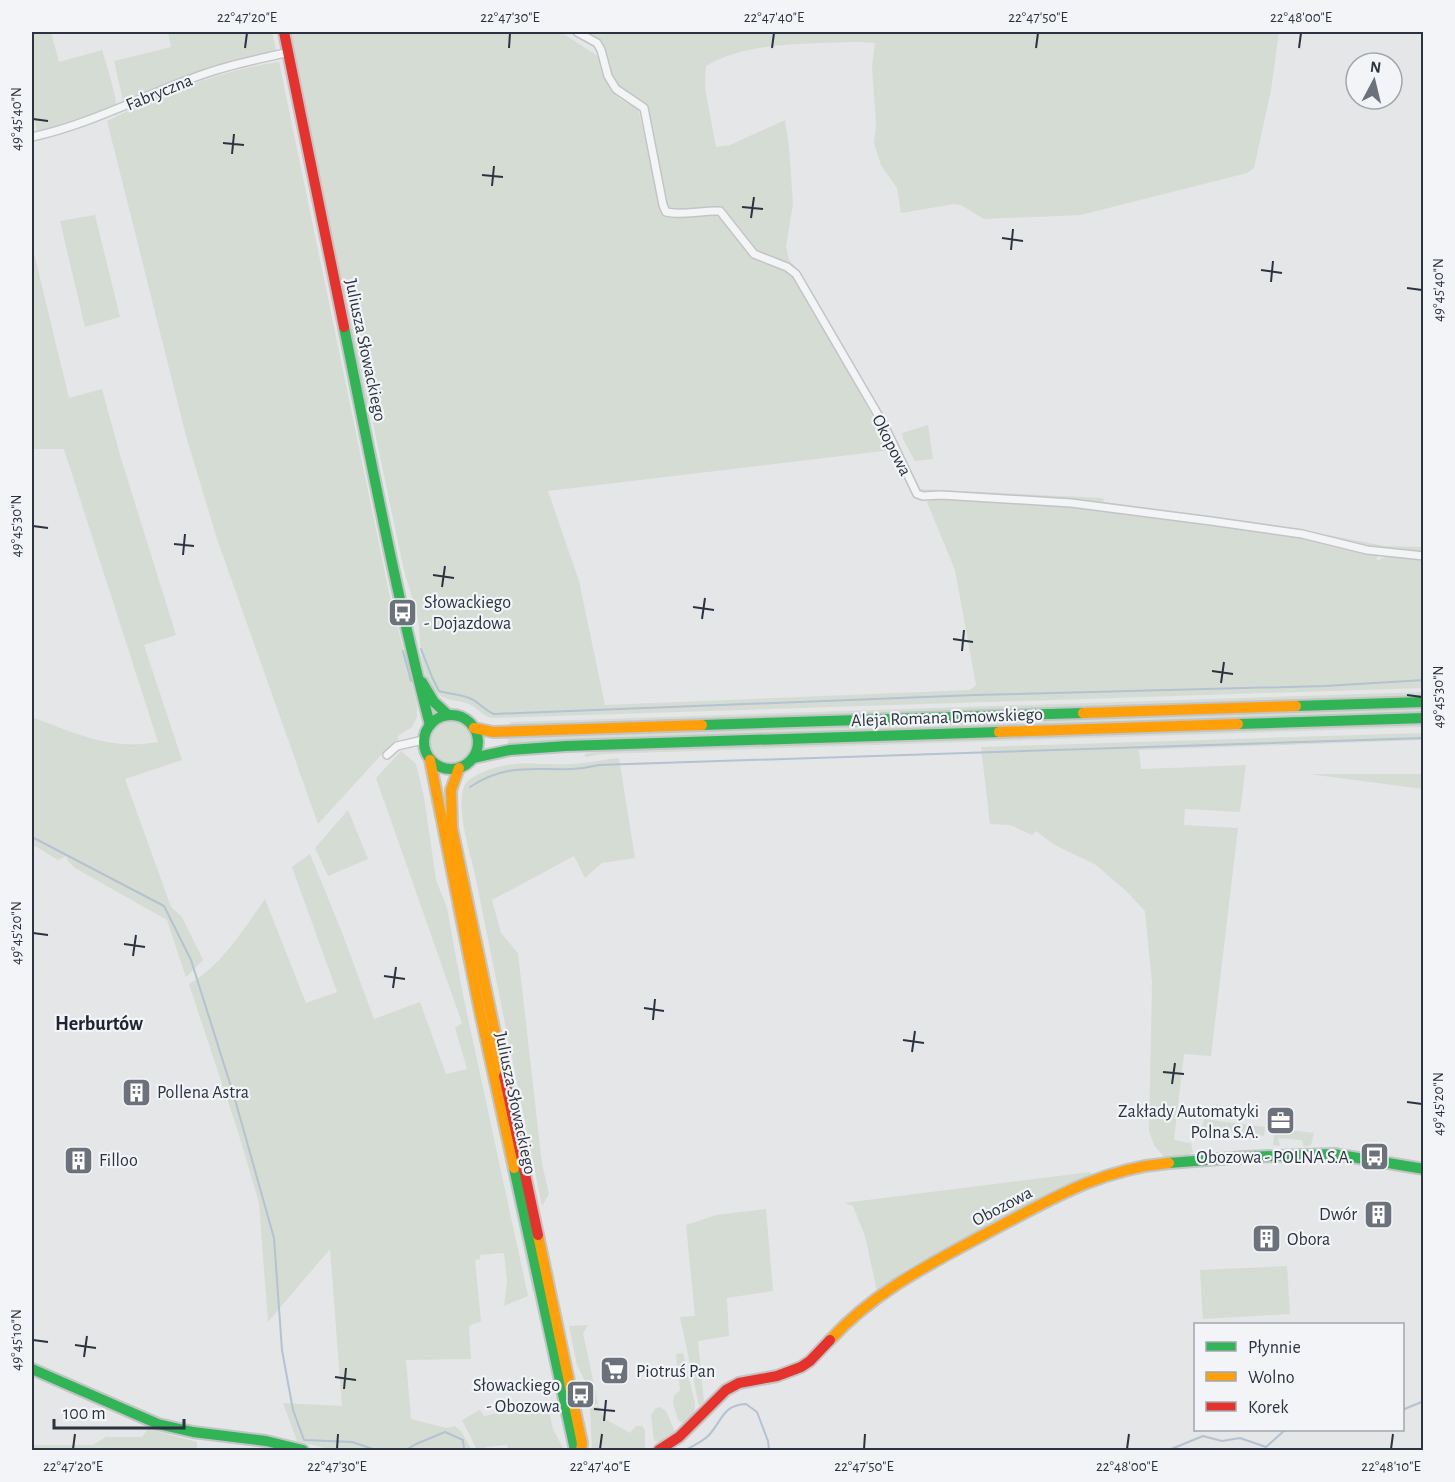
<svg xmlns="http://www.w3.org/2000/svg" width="1455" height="1482" font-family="'Alegreya Sans',sans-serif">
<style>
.green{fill:#d5dcd4}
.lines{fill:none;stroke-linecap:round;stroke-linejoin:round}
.stream{stroke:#b4c2d1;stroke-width:2}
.street-casing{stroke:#c2c4c6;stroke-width:10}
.fast-casing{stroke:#c2c4c6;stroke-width:14}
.slow-casing{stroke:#c2c4c6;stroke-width:14}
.jam-casing{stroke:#c2c4c6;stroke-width:14}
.street{stroke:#f3f4f5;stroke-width:7}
.fast{stroke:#30b455;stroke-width:10}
.slow{stroke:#ff9f0a;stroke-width:10}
.jam{stroke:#e5322d;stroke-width:10}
.ticks{fill:none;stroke:#2b3341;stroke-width:2}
.labels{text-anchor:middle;stroke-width:4.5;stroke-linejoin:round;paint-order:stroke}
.street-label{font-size:18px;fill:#2b3341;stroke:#f2f4f7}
.poi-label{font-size:18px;fill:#2b3341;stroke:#f2f4f7;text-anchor:start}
.neighbourhood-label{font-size:20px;font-weight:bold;fill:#1d2431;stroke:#f2f4f7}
.neatline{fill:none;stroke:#2b3341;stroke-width:2}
.ticks-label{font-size:15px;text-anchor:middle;fill:#2b3341}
</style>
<rect width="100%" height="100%" fill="#e4e6e8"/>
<g class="green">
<path d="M32,32H51L59,62L102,50C105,60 118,100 116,107L71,125L37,133L32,107Z"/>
<path d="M168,32H272L276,50L236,60L127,102L123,100L114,61L171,47Z"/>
<path d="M290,32H561L599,57L611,90L620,99L638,108L661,210L664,214L694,213L693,209C677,211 670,216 664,199L647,108C640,97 625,96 617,86C600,64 616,50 584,32H1279L1271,90L1254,168L1247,173L1081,215L984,219L961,205L954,204L901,213L897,188L881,165L874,143L876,124L872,67L875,43C856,41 838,43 819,43C780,45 740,46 706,66L705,88L716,147L730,145L785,120L789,147L793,204L786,246L789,260L800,272L814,298L810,303L891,450L548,491L579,581L605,705L970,690L976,685L955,570L927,502L934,498C1083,507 1233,520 1380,554L1376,559L1379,560L1390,554L1423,558V688L493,718C483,717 478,708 469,704C460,700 446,701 438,694C416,674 423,641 417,615C413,598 407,583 403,566L369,404L365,402Z"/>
<path d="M279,62L389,592L417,705V717L412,727L398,736V740L392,743L318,824L217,539L186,436L107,121C162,94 218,71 279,62Z"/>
<path d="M95,215L120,317L85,327L60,221Z"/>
<path d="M32,245L69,398L102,389L120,455L176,635L144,645L182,760L125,779L171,907L182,917L203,960L186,977L167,920L75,868L68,861L66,856L58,860L35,846L32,849V717C74,733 112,751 158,742L64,449H32Z"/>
<path d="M928,425L933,459L915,461L903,439L902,433Z"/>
<path d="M900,449L920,489L1103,498L1104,502L1276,525L1385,546L1423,547V552L1377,549L1104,505L923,494L917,490Z"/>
<path d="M1424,692L1423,697L507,726L511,722Z"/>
<path d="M1424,707L1423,713L508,744V737Z"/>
<circle cx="451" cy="742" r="20"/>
<path d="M1424,723L1423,727L601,754L586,757L584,754L607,750Z"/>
<path d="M1423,733V740L1139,750L1141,769L1246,765L1240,812L1185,809L1184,825L1238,828L1211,1056L1184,1054L1174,1140L1191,1143L1193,1152C1184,1159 1175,1158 1164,1157L1154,1145L1149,1131L1152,983L1145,911L1125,890L1096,865L1053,844L1036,831L1032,835L1010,825L990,824L981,747Z"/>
<path d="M401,751L416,764L424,797L436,880L447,908L463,995L528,1296L504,1306L507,1281L504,1253L480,1255V1259L475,1260L481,1321L469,1326L471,1359L406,1360L411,1419L446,1428L455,1426L461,1431L472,1450H332L297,1441L283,1403L342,1406L330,1249L268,1322L259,1203L239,1135L189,984C221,966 244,929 265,899L306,1003L337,992L292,867L310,854L341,930L374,1019L420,1002L446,1074L467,1069L455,1028L462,1023L376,778Z"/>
<path d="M619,758L635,858L602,863L585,878L574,856L492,900L501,933L518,953L542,1164L549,1194L542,1206L474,870C469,849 456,808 464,787C466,780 475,776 481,773C518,756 545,768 582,763C595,762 606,759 619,758Z"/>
<path d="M1309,774H1423V789Z"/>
<path d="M348,810L368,859L328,876L315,848Z"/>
<path d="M466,861L532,1179L531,1183L464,863Z"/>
<path d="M451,905L453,906L534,1291L533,1293Z"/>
<path d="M1204,1119L1265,1127L1264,1136L1202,1128Z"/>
<path d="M1275,1128L1314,1133L1311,1145L1304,1147L1302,1140L1278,1138L1280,1146L1273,1145Z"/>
<path d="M1090,1172L1091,1174L1045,1195L949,1246L905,1270L877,1291L865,1236L853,1206L844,1203Z"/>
<path d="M766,1209L773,1291L727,1298L729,1336L698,1341L704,1402L699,1406L680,1317L695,1316L686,1225L716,1215Z"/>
<path d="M1287,1266L1290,1314L1203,1319L1200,1270Z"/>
<path d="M588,1325L583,1333L598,1404L589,1406L585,1381L577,1365L569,1326Z"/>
<path d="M683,1353L695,1404L694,1416L685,1425L678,1420L673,1403L674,1396L680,1390L676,1354Z"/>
<path d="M547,1402L553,1429L564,1450H508L507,1445L485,1447V1450H477L462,1420L480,1410L484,1416Z"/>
<path d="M598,1406L605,1419L630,1433L636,1426H642L645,1430V1450H592L590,1408Z"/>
<path d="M660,1407L666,1411L675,1432L674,1436L661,1444L654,1440L651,1415L656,1408Z"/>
<path d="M148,1429L197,1442V1450H32V1445H93L106,1437H142Z"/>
</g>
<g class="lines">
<g class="stream">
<path d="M421,649L432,677L439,691C449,694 459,694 469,698C478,701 484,710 494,714L975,695L1325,686L1424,680"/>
<path d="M403,651L411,681"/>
<path d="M470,787C516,756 550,777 599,765L1424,738"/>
<path d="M32,837L164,906L191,960L234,1096L274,1238L282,1350L293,1410L304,1440L352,1442L376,1450"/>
<path d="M1402,1410L1424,1401"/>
<path d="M406,1450L416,1444L445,1432L463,1440L464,1450"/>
<path d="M686,1450C693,1446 701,1442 707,1437C722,1423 721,1405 746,1404L757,1412L768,1441L769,1450"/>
<path d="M1169,1450L1203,1436L1222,1441L1240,1438L1266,1447L1285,1430"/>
</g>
<defs>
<g id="street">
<path d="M577,32L597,43L601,50L608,76L616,89L644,108L663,205L666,212C682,216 702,210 720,211L754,254L787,267L796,274L884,425L917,494L923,496L941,495L1071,503L1211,521L1302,534L1367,550L1424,556"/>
<path d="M32,137C92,124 146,94 204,74C232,64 260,59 289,52"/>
<path d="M387,755L397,746L423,740"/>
</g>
<g id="fast">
<path d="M344,327C371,460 396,594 430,725"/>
<path d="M422,682L434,702L448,715"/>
<path d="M1296,706L1424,702"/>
<circle cx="451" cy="742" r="27"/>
<path d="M1238,724L1424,718"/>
<path d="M702,725L1083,713"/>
<path d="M473,758L510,750L566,746L999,732"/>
<path d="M1169,1163L1246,1157L1334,1154L1424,1169"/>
<path d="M514,1168L575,1450"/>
<path d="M32,1369L158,1424L193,1432L266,1441L303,1450"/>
</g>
<g id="slow">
<path d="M1083,713L1296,706"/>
<path d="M474,728L493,732L702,725"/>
<path d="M999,732L1238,724"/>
<path d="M430,760L480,1012L514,1168"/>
<path d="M459,768L451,790L452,828L504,1076"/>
<path d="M538,1235L582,1443L581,1450"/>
<path d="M830,1340C875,1291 930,1264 987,1233C1048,1201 1099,1169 1169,1163"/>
</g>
<g id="jam">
<path d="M284,32L344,327"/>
<path d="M504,1076L538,1235"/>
<path d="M659,1450L679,1437L726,1390L739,1383L777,1376L801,1367L810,1361L830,1340"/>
</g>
</defs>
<use href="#street" class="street-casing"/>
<use href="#fast" class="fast-casing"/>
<use href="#slow" class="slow-casing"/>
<use href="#jam" class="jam-casing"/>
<use href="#street" class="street"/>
<use href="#fast" class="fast"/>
<use href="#slow" class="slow"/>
<use href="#jam" class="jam"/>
</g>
<path class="ticks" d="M245,48L247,33M509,48L510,33M772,48L774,33M1036,48L1038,33M1299,48L1301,33M33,119L48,121M223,143L244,145M232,154L234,134M482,175L503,177M492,186L494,166M742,207L763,209M751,218L754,197M1002,238L1023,241M1011,250L1013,229M1261,270L1282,273M1271,282L1273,261M1407,288L1422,290M33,526L48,528M174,544L194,546M183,555L185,534M433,575L454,578M442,587L445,566M693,607L714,610M702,619L705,598M953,639L973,642M962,651L964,630M1212,671L1233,674M1221,683L1224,662M1407,695L1422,697M33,933L48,935M124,944L145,947M133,956L136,935M384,976L405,979M393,988L396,967M644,1008L664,1011M653,1020L655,999M903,1040L924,1043M912,1052L915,1031M1163,1072L1184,1074M1172,1084L1175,1063M1407,1102L1422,1104M33,1340L48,1342M75,1345L96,1348M84,1357L87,1336M335,1377L356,1380M344,1389L346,1368M594,1409L615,1411M604,1421L606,1400M73,1449L75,1434M337,1449L338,1434M600,1449L602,1434M864,1449L865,1434M1127,1449L1129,1434M1391,1449L1393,1434"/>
<defs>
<symbol id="bus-square" viewBox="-11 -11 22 22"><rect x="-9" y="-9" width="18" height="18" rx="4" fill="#6c727b" stroke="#f2f4f7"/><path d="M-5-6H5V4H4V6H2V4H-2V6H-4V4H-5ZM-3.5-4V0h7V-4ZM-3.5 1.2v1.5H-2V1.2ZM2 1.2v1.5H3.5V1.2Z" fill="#fff"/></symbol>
<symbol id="building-square" viewBox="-11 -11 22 22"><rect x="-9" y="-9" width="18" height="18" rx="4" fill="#6c727b" stroke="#f2f4f7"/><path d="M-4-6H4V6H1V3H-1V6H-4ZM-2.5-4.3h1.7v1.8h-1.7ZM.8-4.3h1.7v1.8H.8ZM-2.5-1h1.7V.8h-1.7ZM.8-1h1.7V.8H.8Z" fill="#fff"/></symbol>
<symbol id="office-square" viewBox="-11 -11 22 22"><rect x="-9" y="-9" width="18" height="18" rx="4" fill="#6c727b" stroke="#f2f4f7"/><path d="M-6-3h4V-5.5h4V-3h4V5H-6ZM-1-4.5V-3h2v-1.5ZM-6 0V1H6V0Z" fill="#fff"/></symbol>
<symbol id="supermarket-square" viewBox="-11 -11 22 22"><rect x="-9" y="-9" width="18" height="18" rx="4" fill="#6c727b" stroke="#f2f4f7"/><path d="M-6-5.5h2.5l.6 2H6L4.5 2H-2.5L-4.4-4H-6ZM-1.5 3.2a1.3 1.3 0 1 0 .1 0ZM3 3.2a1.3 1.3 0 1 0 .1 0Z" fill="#fff"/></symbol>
</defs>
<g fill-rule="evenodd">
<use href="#bus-square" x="386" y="596" width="33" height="33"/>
<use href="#building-square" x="120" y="1076" width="33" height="33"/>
<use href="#office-square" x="1264" y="1104" width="33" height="33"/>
<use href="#bus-square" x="1358" y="1140" width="33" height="33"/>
<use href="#building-square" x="62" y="1144" width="33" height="33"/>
<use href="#building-square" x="1362" y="1198" width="33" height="33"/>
<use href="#building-square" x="1250" y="1222" width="33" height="33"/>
<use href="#supermarket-square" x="598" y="1354" width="33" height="33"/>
<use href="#bus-square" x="564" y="1378" width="33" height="33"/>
</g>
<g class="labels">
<g class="street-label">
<text transform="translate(159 92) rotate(-22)" y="6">Fabryczna</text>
<text transform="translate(366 350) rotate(78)" y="6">Juliusza Słowackiego</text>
<text transform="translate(892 445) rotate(63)" y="6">Okopowa</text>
<text transform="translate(947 717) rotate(-2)" y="6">Aleja Romana Dmowskiego</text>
<text transform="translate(516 1103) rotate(78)" y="6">Juliusza Słowackiego</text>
<text transform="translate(1002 1206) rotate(-28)" y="6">Obozowa</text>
</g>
<g class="poi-label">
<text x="424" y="608">Słowackiego<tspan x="424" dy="21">- Dojazdowa</tspan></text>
<text x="157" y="1098">Pollena Astra</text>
<text x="1259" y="1117" text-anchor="end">Zakłady Automatyki<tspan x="1259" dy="21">Polna S.A.</tspan></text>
<text x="1353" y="1163" text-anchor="end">Obozowa - POLNA S.A.</text>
<text x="99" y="1166">Filloo</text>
<text x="1357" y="1220" text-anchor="end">Dwór</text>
<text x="1287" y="1245">Obora</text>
<text x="636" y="1377">Piotruś Pan</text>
<text x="560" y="1391" text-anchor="end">Słowackiego<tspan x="560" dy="21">- Obozowa</tspan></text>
</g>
<g class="neighbourhood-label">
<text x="99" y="1030">Herburtów</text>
</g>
</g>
<rect width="1455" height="1482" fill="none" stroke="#f2f4f7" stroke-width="66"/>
<rect x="1194" y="1323" width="210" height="108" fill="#f2f4f7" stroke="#a2a7ae" stroke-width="1.5"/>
<rect x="1206" y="1342" width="30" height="9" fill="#30b455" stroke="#a2a7ae" stroke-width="1.5"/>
<text x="1248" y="1353" font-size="18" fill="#2b3341">Płynnie</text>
<rect x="1206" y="1372" width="30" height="9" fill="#ff9f0a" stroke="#a2a7ae" stroke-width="1.5"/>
<text x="1248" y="1383" font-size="18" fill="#2b3341">Wolno</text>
<rect x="1206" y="1402" width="30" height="9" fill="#e5322d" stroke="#a2a7ae" stroke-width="1.5"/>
<text x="1248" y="1413" font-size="18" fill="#2b3341">Korek</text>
<g transform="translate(1374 81) rotate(7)"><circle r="28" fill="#f2f4f7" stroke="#a2a7ae" stroke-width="1.5"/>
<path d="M0-4.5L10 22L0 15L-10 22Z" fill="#6c727b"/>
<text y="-9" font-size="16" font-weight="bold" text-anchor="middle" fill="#2b3341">N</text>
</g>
<path d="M54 1419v9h130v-9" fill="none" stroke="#2b3341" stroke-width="3"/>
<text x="63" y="1419" font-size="18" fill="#2b3341" stroke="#f2f4f7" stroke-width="4.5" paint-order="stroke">100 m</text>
<rect x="33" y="33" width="1389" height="1416" class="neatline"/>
<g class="ticks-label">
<text x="247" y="22">22°47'20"E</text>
<text x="510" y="22">22°47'30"E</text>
<text x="774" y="22">22°47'40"E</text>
<text x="1038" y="22">22°47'50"E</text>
<text x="1301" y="22">22°48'00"E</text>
<text transform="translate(16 119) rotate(-90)" y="5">49°45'40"N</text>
<text transform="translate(1438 290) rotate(-90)" y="5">49°45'40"N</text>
<text transform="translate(16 526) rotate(-90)" y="5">49°45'30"N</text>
<text transform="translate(1438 697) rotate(-90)" y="5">49°45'30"N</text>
<text transform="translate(16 933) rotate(-90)" y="5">49°45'20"N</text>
<text transform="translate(1438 1104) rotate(-90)" y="5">49°45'20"N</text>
<text transform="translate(16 1340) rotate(-90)" y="5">49°45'10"N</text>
<text x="73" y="1471">22°47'20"E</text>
<text x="337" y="1471">22°47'30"E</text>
<text x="600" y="1471">22°47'40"E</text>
<text x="864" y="1471">22°47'50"E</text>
<text x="1127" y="1471">22°48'00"E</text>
<text x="1391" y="1471">22°48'10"E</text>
</g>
</svg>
